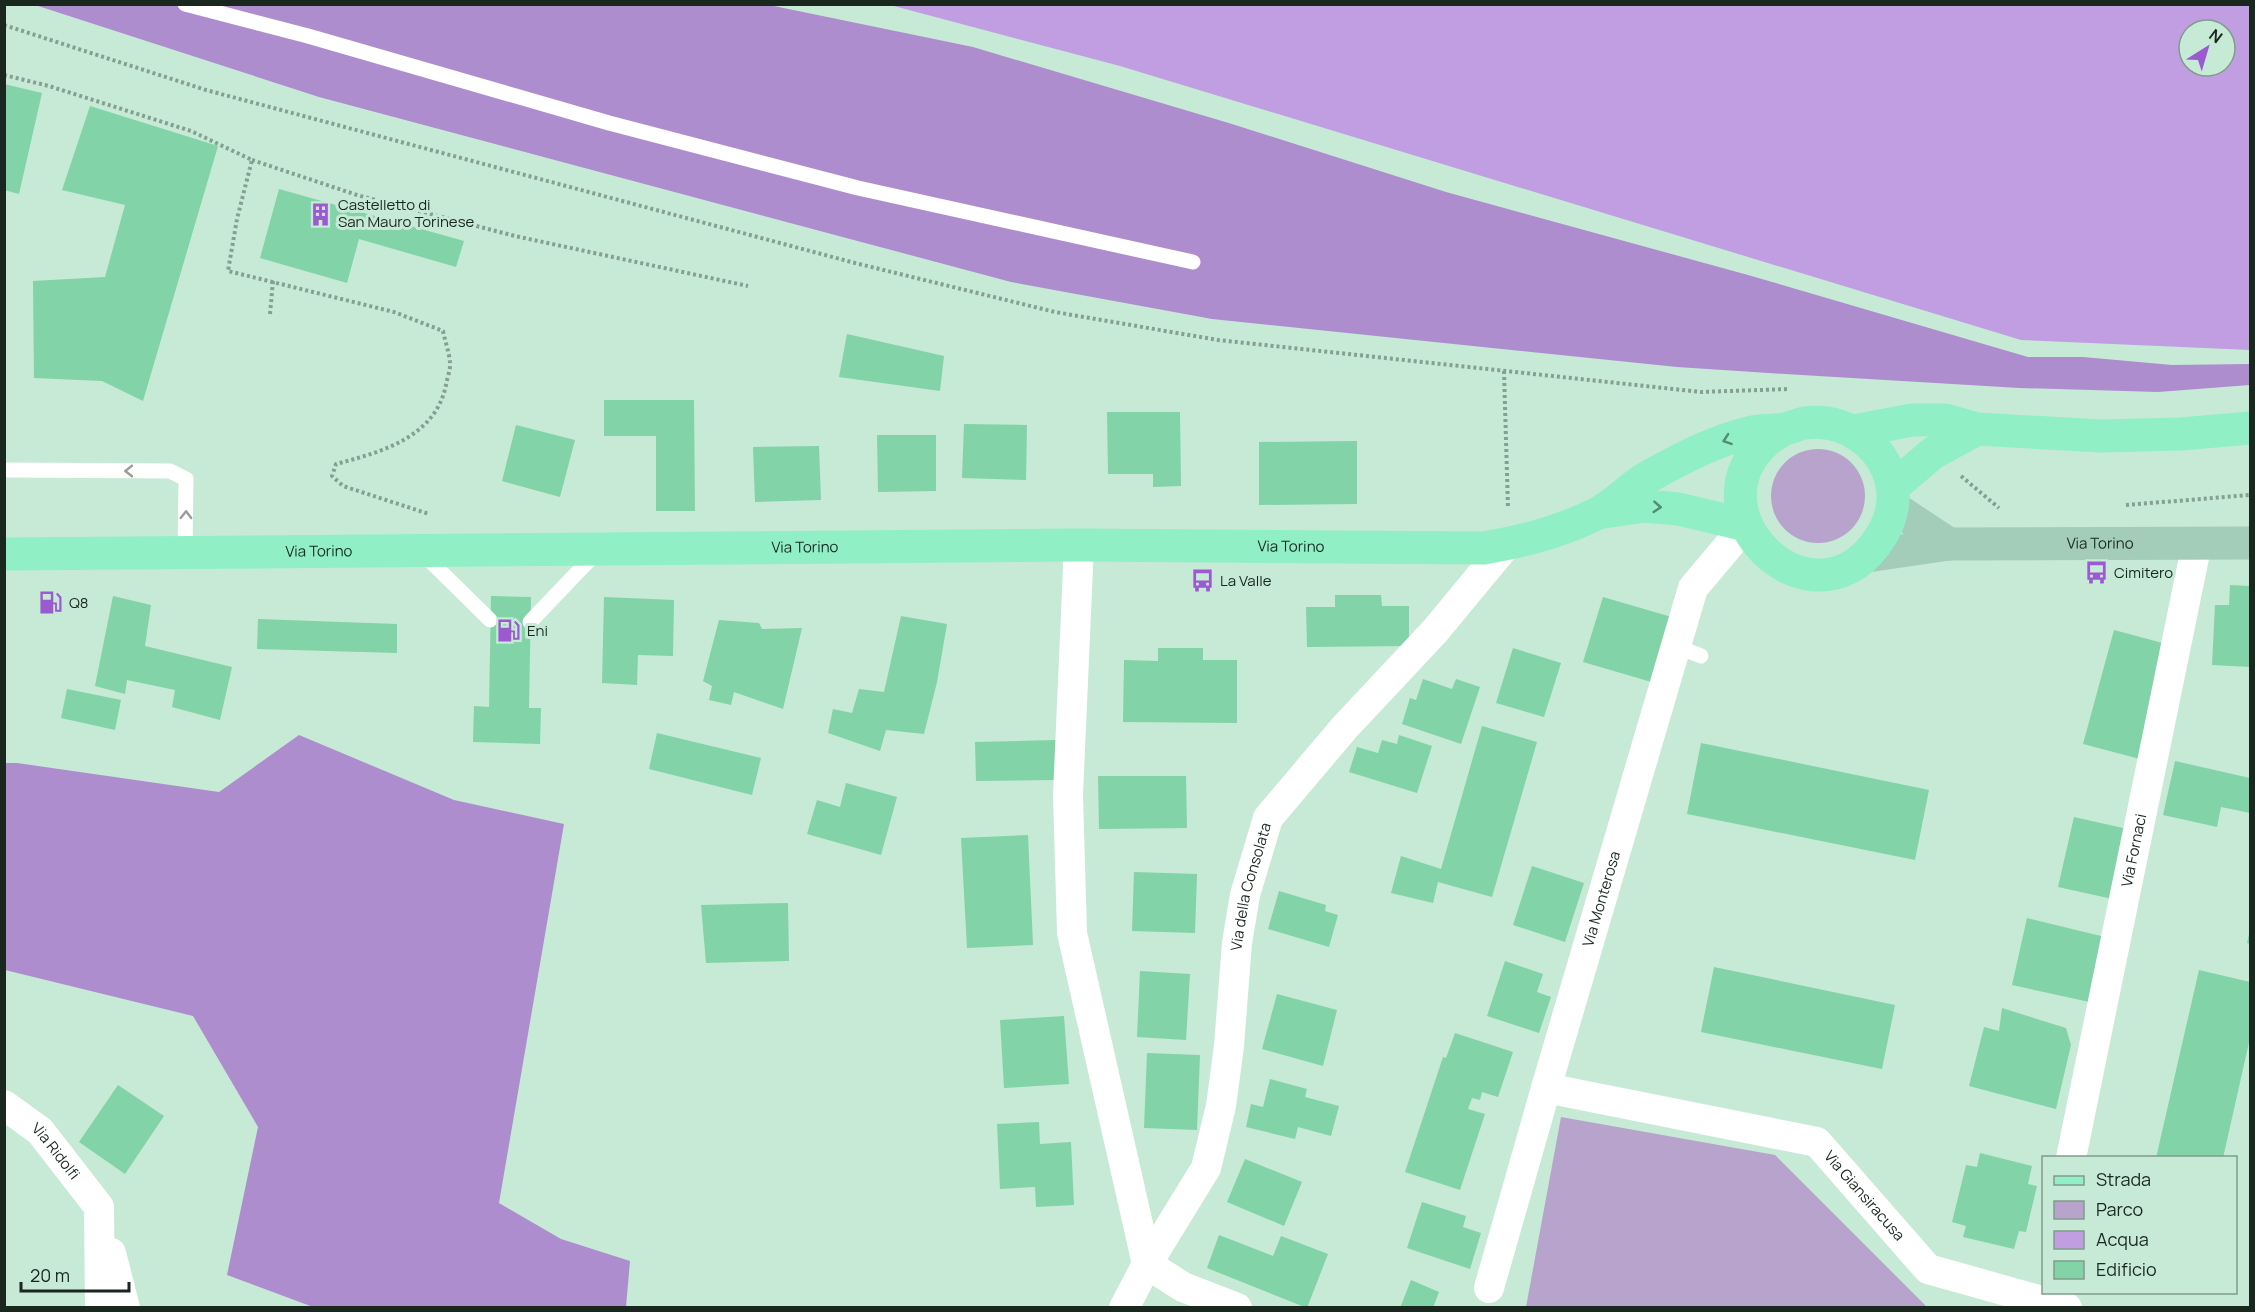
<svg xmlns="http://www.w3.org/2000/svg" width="2255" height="1312" font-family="Manrope,sans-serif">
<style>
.green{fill:#b7a3cc}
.forest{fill:#ae8dce}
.water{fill:#c09ee1;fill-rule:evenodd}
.building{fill:#82d3a8}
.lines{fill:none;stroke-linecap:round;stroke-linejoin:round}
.path{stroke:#85a090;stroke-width:4;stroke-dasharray:3 3;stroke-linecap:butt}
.lane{stroke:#fff;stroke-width:15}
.street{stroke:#fff;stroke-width:30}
.secondary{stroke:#a3ccb9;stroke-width:33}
.primary{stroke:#90efc5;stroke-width:33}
.oneway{stroke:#548b72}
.oneway2{stroke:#989e9a}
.labels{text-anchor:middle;stroke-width:6;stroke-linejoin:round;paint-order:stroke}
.poi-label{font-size:15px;fill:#19271f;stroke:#c6ead5;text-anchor:start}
.street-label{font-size:15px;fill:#19271f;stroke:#c6ead5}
</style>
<rect width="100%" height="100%" fill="#c6ead5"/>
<g class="green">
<circle cx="1818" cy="496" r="47"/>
<path d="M1561,1117L1775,1155L1927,1307H1526Z"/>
</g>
<g class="forest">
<path d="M35,5H769L973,47L1232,124L1446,192L1748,275L2028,357H2083L2172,365L2250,364V385L2158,392L2019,388L1785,374L1677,367L1212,319L1011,282L319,97Z"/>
<path d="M299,735L454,800L564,824L499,1203L561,1239L630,1261L626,1307H313L227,1275L258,1127L193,1016L5,970V763H17L219,792Z"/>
</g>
<path class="water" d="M890,5H2250V350L2021,340L1120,66ZM2189,30H2225V66H2189Z"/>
<g class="building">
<path d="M4,84L42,93L19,194L4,190Z"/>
<path d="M90,106L218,146L143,401L102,381L34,378L33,281L105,277L125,205L62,190Z"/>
<path d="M279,189L464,241L456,267L359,239L347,283L260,258Z"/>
<path d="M847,334L944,356L940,391L839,377Z"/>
<path d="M604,400H694L695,511H656V436H604Z"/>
<path d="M1107,412H1180L1181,486L1153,487V474H1108Z"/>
<path d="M964,424L1027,425L1026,480L962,478Z"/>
<path d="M516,425L575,440L560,497L502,481Z"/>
<path d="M877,435H936V491L878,492Z"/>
<path d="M1357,441V504L1259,505V442Z"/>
<path d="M819,446L821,500L755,502L753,447Z"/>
<path d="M2230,585L2250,586V667L2212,665L2215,605H2229Z"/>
<path d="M1335,595H1381L1382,606H1409V646L1307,647L1306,607H1335Z"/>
<path d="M113,596L151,605L145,646L232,667L220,720L172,707L175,690L127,680L125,694L95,686Z"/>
<path d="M491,596L531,597L529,708H541L540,744L473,742L474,706L489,707Z"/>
<path d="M604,597L674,600L673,656L638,655L637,685L602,683Z"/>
<path d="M1603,597L1675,618L1655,683L1583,662Z"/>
<path d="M901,616L947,624L937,682L924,734L886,730L880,751L828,733L833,709L852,713L859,689L884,692Z"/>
<path d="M258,619L397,624V653L257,649Z"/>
<path d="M719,620L759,623L762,629L802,628L783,709L734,692L731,705L709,700L712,686L703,681Z"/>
<path d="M2114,630L2170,645L2140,759L2083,744Z"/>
<path d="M1158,648H1203V660H1237V723L1123,722L1124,660L1158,661Z"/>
<path d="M1513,648L1561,663L1544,717L1496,703Z"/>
<path d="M1423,679L1452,689L1456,679L1480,687L1461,744L1402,724L1410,698L1416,700Z"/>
<path d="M67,689L121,700L115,730L61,718Z"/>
<path d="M1482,726L1537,742L1492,897L1438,882L1433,903L1391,893L1401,856L1441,869Z"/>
<path d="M657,733L761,758L752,795L649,769Z"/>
<path d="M1399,735L1432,746L1417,793L1349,772L1357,747L1378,753L1382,740L1397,744Z"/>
<path d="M1056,740V780L976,781L975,742Z"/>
<path d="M1701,743L1929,790L1915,860L1687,814Z"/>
<path d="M2175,761L2250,778V813L2221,807L2217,827L2163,815Z"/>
<path d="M1098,776H1186L1187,828L1099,829Z"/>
<path d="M846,783L897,797L881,855L807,834L817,800L840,807Z"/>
<path d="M2074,817L2132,830L2117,900L2058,887Z"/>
<path d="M1028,835L1033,945L967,948L961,838Z"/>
<path d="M1532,866L1584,883L1565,942L1513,925Z"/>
<path d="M1134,872L1197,874L1195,933L1132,931Z"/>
<path d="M1279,891L1326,905L1325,911L1338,915L1329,947L1268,929Z"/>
<path d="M788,903L789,961L706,963L701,905Z"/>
<path d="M2027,918L2109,938L2094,1003L2012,985Z"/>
<path d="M2250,930V944L2247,943Z"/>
<path d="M1505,961L1543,974L1537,992L1551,997L1539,1033L1487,1016Z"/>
<path d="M1714,967L1895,1005L1882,1069L1701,1032Z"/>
<path d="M2199,970L2250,982V1038L2223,1158H2156Z"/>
<path d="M1140,971L1190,974L1186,1040L1137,1037Z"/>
<path d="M1277,994L1337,1010L1323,1066L1262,1049Z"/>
<path d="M2002,1008L2066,1028L2071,1045L2056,1109L1969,1086L1984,1027L1999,1031Z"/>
<path d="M1064,1016L1069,1084L1004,1088L1000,1020Z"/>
<path d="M1455,1033L1513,1052L1498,1097L1482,1092L1480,1100L1472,1098L1468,1109L1485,1114L1460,1190L1405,1172L1443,1057L1446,1058Z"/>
<path d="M1147,1053L1200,1055L1197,1130L1144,1128Z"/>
<path d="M1270,1079L1307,1089L1305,1097L1339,1106L1331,1136L1298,1127L1295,1139L1246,1127L1251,1104L1263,1107Z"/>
<path d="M118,1085L164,1116L125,1174L79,1142Z"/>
<path d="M1039,1122L1040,1144L1071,1142L1074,1205L1036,1207L1035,1187L1000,1189L997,1124Z"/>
<path d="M1980,1153L2032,1166L2028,1184L2037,1186L2026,1232L2019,1231L2014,1249L1963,1237L1966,1226L1952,1222L1966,1165L1977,1167Z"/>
<path d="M1245,1159L1302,1182L1284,1226L1227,1202Z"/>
<path d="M1422,1202L1466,1216L1463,1227L1481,1233L1470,1269L1407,1248Z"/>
<path d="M1219,1235L1273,1256L1281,1236L1328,1254L1307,1308L1207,1268Z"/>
<path d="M1411,1280L1439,1292L1433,1308H1400Z"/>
</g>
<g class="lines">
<g class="path">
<path d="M4,25L206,90L855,263L1055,312L1218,340L1701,392L1789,389"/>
<path d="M4,75L49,86L191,131L252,160L237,219L228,271L394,312L443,331C445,341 449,352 450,362C451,369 447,378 446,385C435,438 381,452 336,464L332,476L343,486L429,514"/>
<path d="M252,160L357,195L515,236L748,286"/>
<path d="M270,314L273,281"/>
<path d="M1504,371L1508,508"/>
<path d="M1961,476L1999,508"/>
<path d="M2126,505L2250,495"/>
</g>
<g class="lane">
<path d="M185,4L308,36L609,123L858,188L1193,262"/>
<path d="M4,470L170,471L186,479L185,552"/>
<path d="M423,554L490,620"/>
<path d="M530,622L596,553"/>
<path d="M1676,646L1701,656"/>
</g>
<g class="street">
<path d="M1079,545L1068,795L1072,933L1147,1264"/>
<path id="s1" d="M1546,1088L1817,1142L1928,1269L2067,1308"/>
<path id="s2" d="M4,1105L40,1131L99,1207L100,1308"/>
<path id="s3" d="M2071,1158L2197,543"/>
<path d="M111,1253L125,1308"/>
<path d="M1147,1264L1183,1287L1237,1308"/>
<path id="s4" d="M1489,1288L1546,1088L1693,588L1746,525"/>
<path id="s5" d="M1124,1308L1147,1264L1206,1168L1221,1106L1229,1046L1237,943L1245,895L1268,818L1345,727L1435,631L1507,544"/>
</g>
<g class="secondary">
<path d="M1893,507L1949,544"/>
<path id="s6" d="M1867,556L1949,544L2250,543"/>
</g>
<g class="primary">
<path d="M1854,431L1912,420H1946L1977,429L2101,436L2181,434L2250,428"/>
<path d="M1893,487L1933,453L1977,429"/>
<path d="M1604,512L1645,506L1678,509L1746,525"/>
<path id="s7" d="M4,554L1079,545L1484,548C1524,541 1560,532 1596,514C1615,505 1630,487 1648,477C1680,459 1716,440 1752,432C1762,430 1773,431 1784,429C1791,428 1798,424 1805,423C1846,418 1884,445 1892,485C1896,507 1888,528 1875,545C1810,630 1688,515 1765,442C1771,437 1778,433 1784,429"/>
</g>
</g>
<defs><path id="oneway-chevron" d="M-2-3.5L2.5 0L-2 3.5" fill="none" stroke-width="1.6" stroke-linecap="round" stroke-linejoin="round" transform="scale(1.5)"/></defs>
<g class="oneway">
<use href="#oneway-chevron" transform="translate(1727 440) rotate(161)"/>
<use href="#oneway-chevron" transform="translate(1657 507) rotate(4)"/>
</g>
<g class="oneway2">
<use href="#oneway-chevron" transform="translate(129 471) rotate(-180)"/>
<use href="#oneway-chevron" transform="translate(186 515) rotate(-89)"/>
</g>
<defs>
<symbol id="building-bare" viewBox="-9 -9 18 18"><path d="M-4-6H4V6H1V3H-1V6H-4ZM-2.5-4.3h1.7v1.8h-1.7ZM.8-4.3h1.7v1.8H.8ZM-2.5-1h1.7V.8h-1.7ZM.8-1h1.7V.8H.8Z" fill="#9b5ad0" stroke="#c6ead5" stroke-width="2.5" paint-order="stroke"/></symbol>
<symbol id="bus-bare" viewBox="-9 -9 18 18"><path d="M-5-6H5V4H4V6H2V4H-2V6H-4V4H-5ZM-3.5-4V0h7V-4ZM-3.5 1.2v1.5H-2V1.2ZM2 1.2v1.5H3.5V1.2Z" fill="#9b5ad0" stroke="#c6ead5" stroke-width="2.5" paint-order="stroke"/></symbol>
<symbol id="fuel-bare" viewBox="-9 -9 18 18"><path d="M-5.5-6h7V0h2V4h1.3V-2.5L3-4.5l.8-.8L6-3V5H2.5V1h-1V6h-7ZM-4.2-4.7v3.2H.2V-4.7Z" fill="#9b5ad0" stroke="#c6ead5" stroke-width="2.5" paint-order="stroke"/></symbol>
</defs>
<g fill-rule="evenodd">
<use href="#building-bare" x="304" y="198" width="33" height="33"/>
<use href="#bus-bare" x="2080" y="556" width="33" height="33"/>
<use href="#bus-bare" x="1186" y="564" width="33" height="33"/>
<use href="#fuel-bare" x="34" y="586" width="33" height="33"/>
<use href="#fuel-bare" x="492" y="614" width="33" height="33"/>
</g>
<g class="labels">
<g class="poi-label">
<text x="338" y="210">Castelletto di<tspan x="338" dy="17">San Mauro Torinese</tspan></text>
<text x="2114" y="578">Cimitero</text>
<text x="1220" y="586">La Valle</text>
<text x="69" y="608">Q8</text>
<text x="527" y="636">Eni</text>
</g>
<g class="street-label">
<text dy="5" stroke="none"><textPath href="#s6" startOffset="234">Via Torino</textPath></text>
<text dy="5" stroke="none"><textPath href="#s7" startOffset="801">Via Torino</textPath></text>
<text dy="5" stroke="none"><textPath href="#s7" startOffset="1287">Via Torino</textPath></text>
<text dy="5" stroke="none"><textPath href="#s7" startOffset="315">Via Torino</textPath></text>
<text dy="5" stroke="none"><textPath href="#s3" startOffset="314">Via Fornaci</textPath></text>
<text dy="5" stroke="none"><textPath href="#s5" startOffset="448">Via della Consolata</textPath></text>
<text dy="5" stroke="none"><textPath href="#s4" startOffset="405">Via Monterosa</textPath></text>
<text dy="5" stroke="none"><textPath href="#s2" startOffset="70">Via Ridolfi</textPath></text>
<text dy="5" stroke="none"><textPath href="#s1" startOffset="348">Via Giansiracusa</textPath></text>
</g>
</g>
<rect width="2255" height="1312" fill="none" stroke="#19271f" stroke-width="12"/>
<rect x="2042" y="1156" width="195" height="138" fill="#c6ead5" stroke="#819c8c" stroke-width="1.5"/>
<rect x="2054" y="1176" width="30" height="9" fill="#90efc5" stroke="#819c8c" stroke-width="1.5"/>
<text x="2096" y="1186" font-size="18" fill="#19271f">Strada</text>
<rect x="2054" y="1201" width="30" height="18" fill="#b7a3cc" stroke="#819c8c" stroke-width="1.5"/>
<text x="2096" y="1216" font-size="18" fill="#19271f">Parco</text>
<rect x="2054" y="1231" width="30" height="18" fill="#c09ee1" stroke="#819c8c" stroke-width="1.5"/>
<text x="2096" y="1246" font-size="18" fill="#19271f">Acqua</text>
<rect x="2054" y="1261" width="30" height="18" fill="#82d3a8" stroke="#819c8c" stroke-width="1.5"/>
<text x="2096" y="1276" font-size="18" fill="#19271f">Edificio</text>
<g transform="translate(2207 48) rotate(37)"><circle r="28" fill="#c6ead5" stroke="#819c8c" stroke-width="1.5"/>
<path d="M0-4.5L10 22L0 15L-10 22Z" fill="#9b5ad0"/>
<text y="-9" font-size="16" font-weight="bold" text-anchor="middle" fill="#19271f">N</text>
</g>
<path d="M21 1282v9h108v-9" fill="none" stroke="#19271f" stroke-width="3"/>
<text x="30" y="1282" font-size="18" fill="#19271f" stroke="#c6ead5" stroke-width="4.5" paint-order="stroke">20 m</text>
</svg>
